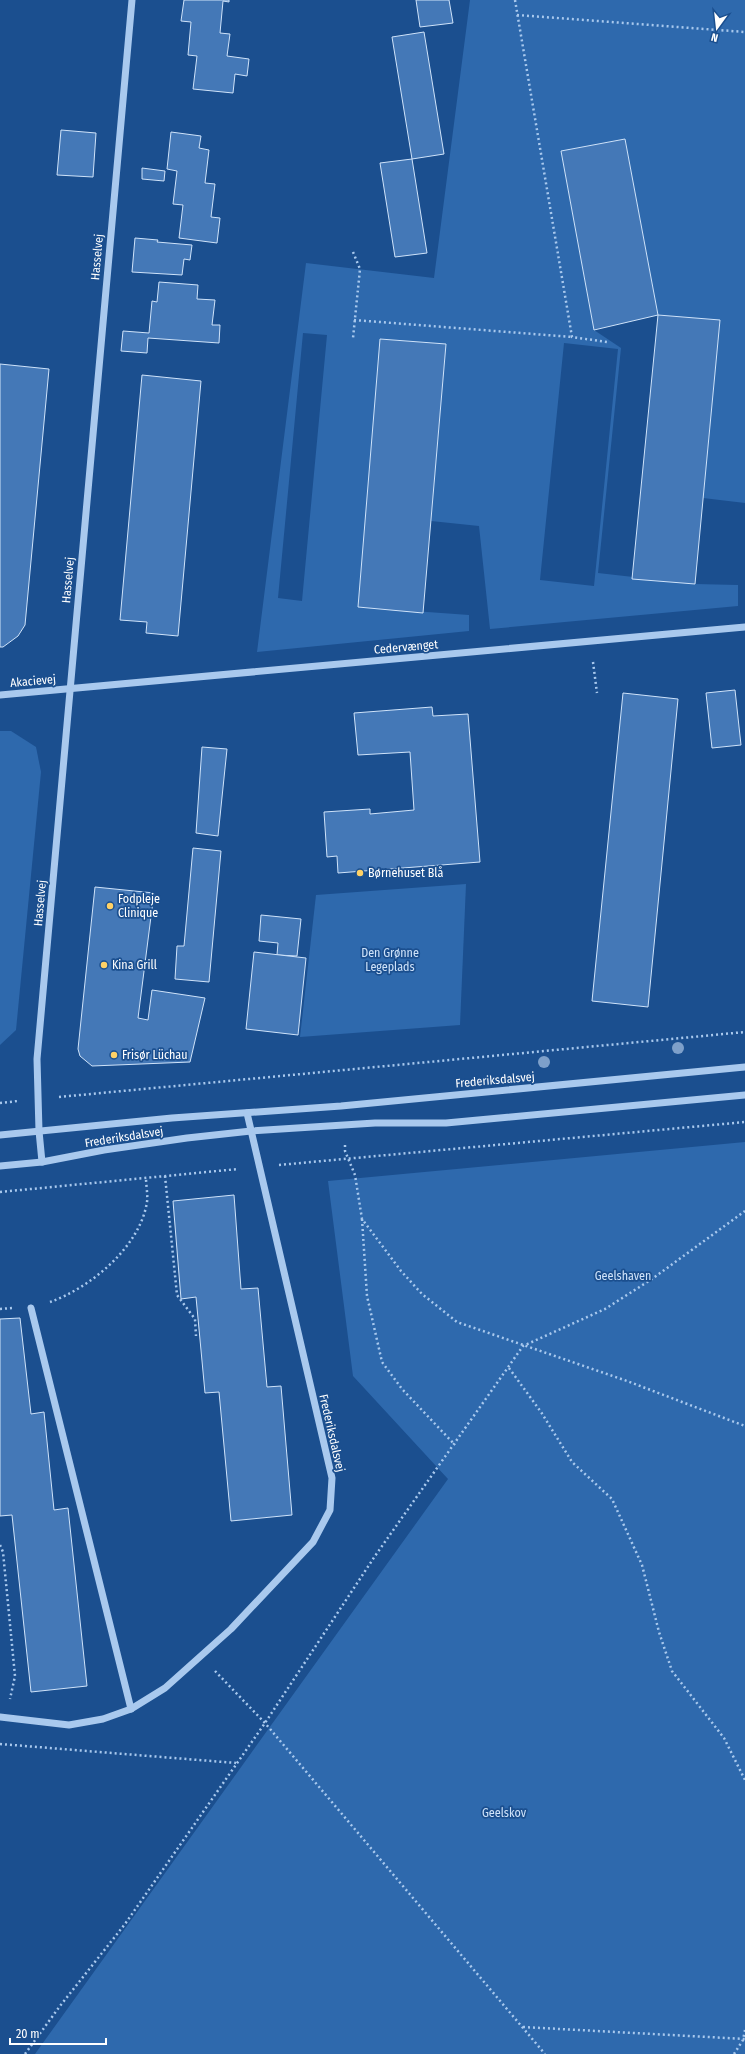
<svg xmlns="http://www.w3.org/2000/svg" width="745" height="2054" font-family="'Fira Sans Condensed',sans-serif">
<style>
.green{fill:#2e69ad;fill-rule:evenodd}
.building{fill:#4478b7;stroke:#cfe3fa}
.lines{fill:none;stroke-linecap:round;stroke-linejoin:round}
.path{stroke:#a9c9ee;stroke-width:2.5;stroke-dasharray:2 3;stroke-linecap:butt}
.minor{stroke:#a9c9ee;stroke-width:7}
.tree{fill:#7ea0ca}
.poi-dot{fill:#ffd166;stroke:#1b4f8f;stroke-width:1.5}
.labels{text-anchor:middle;stroke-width:3.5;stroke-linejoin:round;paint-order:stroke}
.street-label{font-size:12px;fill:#fff;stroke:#1b4f8f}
.poi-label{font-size:12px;fill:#fff;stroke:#1b4f8f;text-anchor:start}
.park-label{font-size:12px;fill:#cfe3fa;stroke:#1b4f8f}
</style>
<rect width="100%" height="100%" fill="#1b4f8f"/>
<g class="green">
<path d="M470,0H745V503L703,498L720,321L658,315L625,139L561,151L594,330L621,348L598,573L695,584L738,585V606L490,629L479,526L431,521L446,344L381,339L358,607L469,615V631L257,652L306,263L434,278ZM303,333L327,335L302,601L278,598ZM564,343L618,349L594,586L540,580Z"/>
<path d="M0,731H11L36,747L41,772L16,1030L0,1045Z"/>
<path d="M466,884L460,1025L300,1037L316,895Z"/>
<path d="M745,1142V2054H35L448,1479L353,1376L328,1181Z"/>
</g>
<g class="building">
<path d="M184,0H229V2L223,1L220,33L230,34L227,56L249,59L247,76L235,74L233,93L193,89L197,56L188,55L191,22L181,21Z"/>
<path d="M416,0H449L453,23L420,27Z"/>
<path d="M424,32L444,154L412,159L392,37Z"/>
<path d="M61,130L96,133L93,177L57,175Z"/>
<path d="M171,132L201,136L199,148L209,150L205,183L215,184L211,217L220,218L217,243L179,238L183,205L173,204L177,171L167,169Z"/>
<path d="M625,139L658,315L594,330L561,151Z"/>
<path d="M412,159L427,253L395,257L380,163Z"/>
<path d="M142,168L165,171L164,181L142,179Z"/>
<path d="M135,238L158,240L157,242L192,245L190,260L184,259L182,275L132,272Z"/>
<path d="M159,282L198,285L197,299L215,300L212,325H220L219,343L148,338L147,353L121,351L123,331L149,333L152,301L157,302Z"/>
<path d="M658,315L720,320L695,584L632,579Z"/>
<path d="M380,339L446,344L423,613L358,607Z"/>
<path d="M0,364L49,369L25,625L18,636L3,647H0Z"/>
<path d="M142,375L201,381L178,636L146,633L147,622L120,620Z"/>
<path d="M735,690L741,745L712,748L706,693Z"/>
<path d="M623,693L678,699L648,1007L592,1001Z"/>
<path d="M432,707L433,716L468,714L480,862L338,873L337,856L327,857L324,812L370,809V814L414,810L410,752L358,755L354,713Z"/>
<path d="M202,747L227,749L218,836L196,833Z"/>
<path d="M193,848L221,851L209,982L175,979L177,946H184Z"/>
<path d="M95,887L154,893L138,1018L148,1020L152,990L205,998L190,1062L92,1066L80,1056L78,1049Z"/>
<path d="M261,915L301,919L297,956L277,955L278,943L259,941Z"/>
<path d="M254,952L306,958L298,1035L246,1029Z"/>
<path d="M234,1195L241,1289L258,1288L267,1387L281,1386L292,1515L231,1521L219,1392L205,1393L196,1297L181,1299L173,1201Z"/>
<path d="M20,1318L31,1414L44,1412L54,1510L68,1508L87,1686L31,1692L12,1515L0,1516V1319Z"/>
</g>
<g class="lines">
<g class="path">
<path d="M515,0L572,337L607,342"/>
<path d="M517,15L745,32"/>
<path d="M353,252L360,269L353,338"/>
<path d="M354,320L572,337"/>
<path d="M593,662L597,693"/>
<path d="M59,1097L745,1032"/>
<path d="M0,1103L18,1101"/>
<path d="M345,1145V1151L355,1175L362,1219L401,1271L422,1294L457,1322L627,1381L745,1426"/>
<path d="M279,1165L745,1122"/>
<path d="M165,1176L177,1295L195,1319L196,1336"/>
<path d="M0,1192L238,1169"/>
<path d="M362,1219L367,1296L382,1362L402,1389L455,1445"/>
<path d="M50,1302C90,1288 140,1247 147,1202C148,1195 146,1185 146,1178"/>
<path d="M0,1309L12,1308"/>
<path d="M509,1368L541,1412L572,1462L612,1499L642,1565L659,1632L672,1671L724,1738L745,1780"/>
<path d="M0,1545L3,1552L15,1676L10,1699"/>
<path d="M215,1671L265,1723L545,2054"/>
<path d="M0,1744L236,1763"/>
<path d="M523,2027L745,2039"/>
<path d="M25,2054L60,2006L125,1924L265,1723L375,1556L523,1346L605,1309L652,1279L745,1211"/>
<path d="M734,2054L743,2040L745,2030"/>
</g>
<g class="minor">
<path d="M0,695L745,627"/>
<path d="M0,1135L172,1118L341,1106L745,1067"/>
<path d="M42,1162L39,1131L37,1059L132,0"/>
<path d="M0,1166L42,1162L104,1150L187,1138L251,1131L375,1123H446L745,1095"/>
<path d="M31,1308L131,1709"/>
<path d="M0,1717L69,1725L103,1719L131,1709L165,1688L231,1629L313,1542L330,1510L332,1478L247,1113"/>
</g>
</g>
<g class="tree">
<circle cx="678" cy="1048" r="6"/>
<circle cx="544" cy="1062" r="6"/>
</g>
<g class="poi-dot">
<circle cx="360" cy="873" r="4"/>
<circle cx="110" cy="906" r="4"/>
<circle cx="104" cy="965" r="4"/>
<circle cx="114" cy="1055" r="4"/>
</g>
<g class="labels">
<g class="street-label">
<text transform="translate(97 257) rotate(-85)" y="4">Hasselvej</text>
<text transform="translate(68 580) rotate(-85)" y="4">Hasselvej</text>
<text transform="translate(406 647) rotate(-5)" y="4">Cedervænget</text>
<text transform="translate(33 681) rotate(-5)" y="4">Akacievej</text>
<text transform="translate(40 903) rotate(-85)" y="4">Hasselvej</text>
<text transform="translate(495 1080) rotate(-5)" y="4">Frederiksdalsvej</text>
<text transform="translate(124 1137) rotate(-9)" y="4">Frederiksdalsvej</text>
<text transform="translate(332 1433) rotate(77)" y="4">Frederiksdalsvej</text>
</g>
<g class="poi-label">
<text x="368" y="877">Børnehuset Blå</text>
<text x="118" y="903">Fodpleje<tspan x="118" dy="14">Clinique</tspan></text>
<text x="112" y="969">Kina Grill</text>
<text x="122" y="1059">Frisør Lüchau</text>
</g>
<g class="park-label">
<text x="390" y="957">Den Grønne<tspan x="390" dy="14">Legeplads</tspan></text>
<text x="623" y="1280">Geelshaven</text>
<text x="504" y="1817">Geelskov</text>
</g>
</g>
<g transform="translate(717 28) rotate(195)" stroke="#1b4f8f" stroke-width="3" paint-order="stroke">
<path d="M0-3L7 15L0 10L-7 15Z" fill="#ffffff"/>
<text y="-6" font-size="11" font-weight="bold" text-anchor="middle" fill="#ffffff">N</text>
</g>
<path d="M10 2038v6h96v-6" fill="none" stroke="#ffffff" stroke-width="2"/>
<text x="16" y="2038" font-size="12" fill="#ffffff" stroke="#1b4f8f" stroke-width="3" paint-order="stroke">20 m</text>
</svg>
